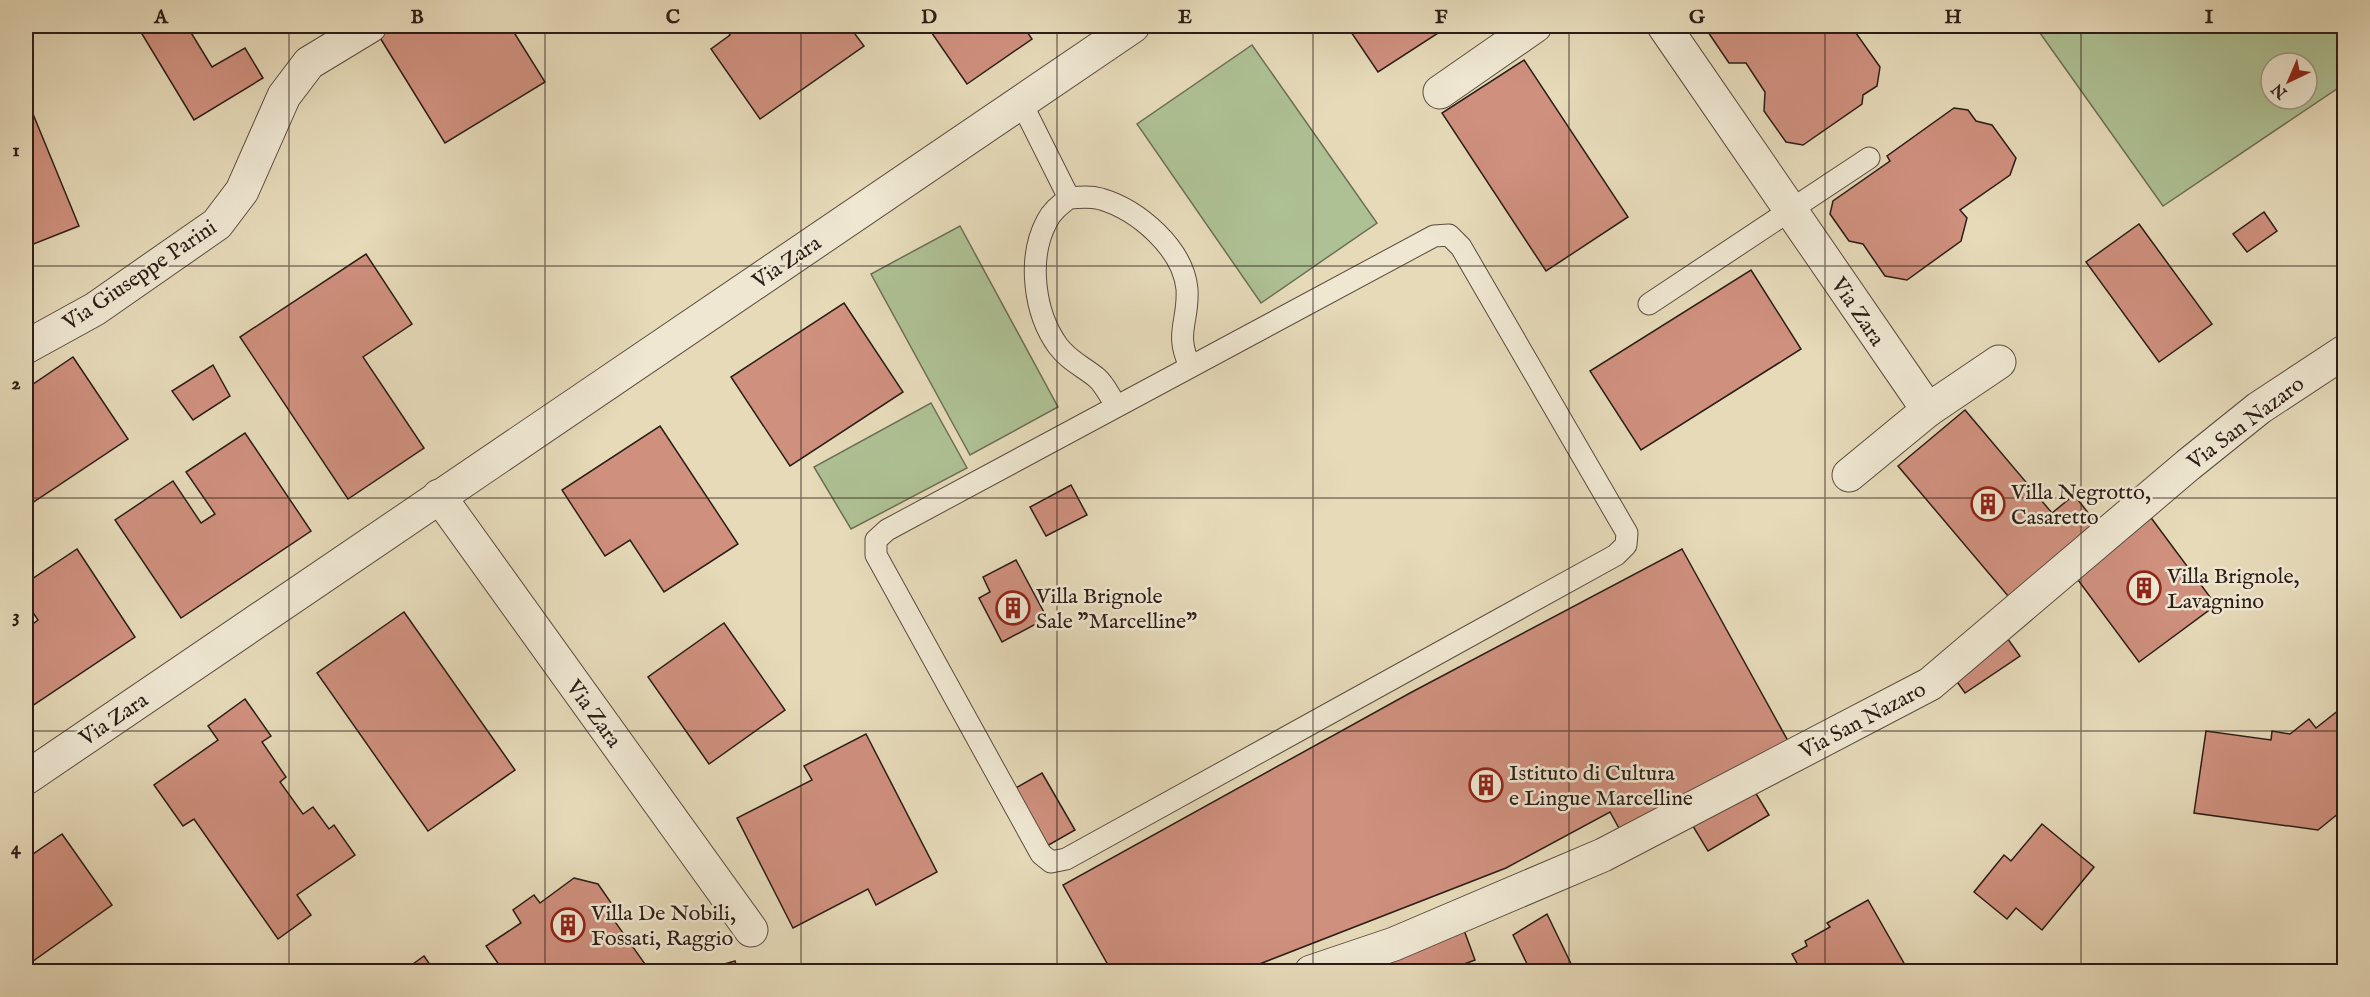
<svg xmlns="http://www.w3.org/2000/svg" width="2370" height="997" font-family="'IM FELL English',serif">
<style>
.green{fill:#aec194;stroke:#6d6f56;stroke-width:1.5;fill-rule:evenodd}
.building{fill:#cf907e;stroke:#2c1d17;stroke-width:1.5}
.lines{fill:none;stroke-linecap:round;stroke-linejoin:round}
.lane-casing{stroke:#5a4c40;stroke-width:23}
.street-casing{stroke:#5a4c40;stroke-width:35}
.lane{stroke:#efe7d2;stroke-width:21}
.street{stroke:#efe7d2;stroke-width:33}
.grid{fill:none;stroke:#2c1d17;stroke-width:1.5;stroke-opacity:0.55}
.labels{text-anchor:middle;stroke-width:5;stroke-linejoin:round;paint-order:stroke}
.street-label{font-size:22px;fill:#2c1d17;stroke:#efe7d2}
.poi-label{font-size:22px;fill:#2c1d17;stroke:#efe7d2;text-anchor:start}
.neatline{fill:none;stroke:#2c1d17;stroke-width:2}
.grid-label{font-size:20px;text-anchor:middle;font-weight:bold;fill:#2c1d17}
</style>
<rect width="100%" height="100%" fill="#e6dab9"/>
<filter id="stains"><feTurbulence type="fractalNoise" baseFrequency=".00333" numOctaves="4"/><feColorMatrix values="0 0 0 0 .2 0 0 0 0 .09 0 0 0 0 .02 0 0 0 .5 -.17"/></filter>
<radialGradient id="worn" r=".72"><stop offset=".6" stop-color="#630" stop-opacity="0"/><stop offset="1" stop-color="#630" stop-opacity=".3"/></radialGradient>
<g class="green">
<path d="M2035,26H2344V84L2163,206ZM2271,63H2307V99H2271Z"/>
<path d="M1252,45L1377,223L1261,303L1137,124Z"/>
<path d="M960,226L1058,407L970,455L871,274Z"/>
<path d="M931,403L967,468L851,529L814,467Z"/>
</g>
<g class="building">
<path d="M150,26H187L212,67L245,48L263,78L194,120L142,34L152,28Z"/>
<path d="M379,26H510L545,82L445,143L374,28Z"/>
<path d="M728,26H849L864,46L760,119L711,49L730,35L725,27Z"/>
<path d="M927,26H1023L1032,39L967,84Z"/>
<path d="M1347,26H1449L1378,72Z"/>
<path d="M1709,26H1851L1880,67L1877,86L1863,95L1862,104L1803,145L1786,142L1764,111L1765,92L1746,63H1729L1708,32Z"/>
<path d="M1524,60L1628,217L1546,271L1442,113Z"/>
<path d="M26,97L79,226L26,247Z"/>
<path d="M1954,108L1968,110L1976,121L1992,125L2016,158L2010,175L1960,210L1967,218L1961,241L1907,280L1885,276L1863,244L1849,241L1830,214L1833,201L1890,161L1887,156Z"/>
<path d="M2264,212L2277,231L2247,252L2233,234Z"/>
<path d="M2139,224L2212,324L2159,362L2086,262Z"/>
<path d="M366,254L412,324L363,357L424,448L348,499L240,337Z"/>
<path d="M1751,270L1801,349L1641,450L1590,371Z"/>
<path d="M844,303L903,392L790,466L731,377Z"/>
<path d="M73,357L128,439L26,507V389Z"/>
<path d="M213,365L230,396L193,420L172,391Z"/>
<path d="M1965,410L2052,513L2074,495L2101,529L2014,603L1898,466Z"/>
<path d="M660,426L738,544L664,592L630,540L605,556L562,490Z"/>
<path d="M245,433L311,531L181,618L115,520L173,481L201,523L215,514L186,472Z"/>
<path d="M1071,485L1087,515L1046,536L1030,507Z"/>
<path d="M2149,515L2216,605L2139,662L2072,572Z"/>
<path d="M77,549L135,637L26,710V629L38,620L26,602V583Z"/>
<path d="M1682,549L1793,750L1625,839L1610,812L1506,868L1239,972H1112L1063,885L1410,693Z"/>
<path d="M1016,560L1047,618L1002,642L979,598L990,592L983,577Z"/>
<path d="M404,612L515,770L428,831L317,673Z"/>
<path d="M724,623L785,710L709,764L648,677Z"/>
<path d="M2005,635L2020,656L1965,693L1950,672Z"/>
<path d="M245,699L271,736L262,742L286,777L280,782L303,814L313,807L329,829L334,825L355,855L297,895L311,915L278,939L194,819L183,826L154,785L218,740L208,726Z"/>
<path d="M2344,706V809L2318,830L2194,813L2206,731L2271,740L2272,731L2290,734L2309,719L2316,728Z"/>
<path d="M866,734L937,872L876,905L868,889L793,928L737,818L812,780L804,766Z"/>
<path d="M1042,773L1075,830L1047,846L1014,789Z"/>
<path d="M1752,787L1769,815L1708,851L1691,823Z"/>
<path d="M2042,824L2094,867L2042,930L2016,908L2007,919L1974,892L2004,855L2011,861Z"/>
<path d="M62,834L112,905L26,966V859Z"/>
<path d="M574,878L598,884L616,910L613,919L645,964L642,972H504L486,946L521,923L513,910L534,895L540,903Z"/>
<path d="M1868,900L1905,965L1899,968L1901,972H1802L1792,954L1807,946L1805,941L1830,927L1827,923Z"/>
<path d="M1547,914L1575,972H1531L1513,935Z"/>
<path d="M1464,930L1475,960L1443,972H1386L1382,959Z"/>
<path d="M424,956L435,972H402Z"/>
<path d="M735,961L738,972H699L700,971Z"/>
</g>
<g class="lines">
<defs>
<g id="lane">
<path d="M1021,102L1069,198"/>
<path d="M1449,235L1461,247L1627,533L1626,545L1616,555L1066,859L1051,862L1041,854L876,555V540L887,530L1434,236Z"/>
<path d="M1649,304L1869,158"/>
<path d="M1116,405C1110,397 1105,385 1097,378C1084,367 1069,361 1058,346C1034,313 1027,258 1047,221C1052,211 1060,205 1069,198C1080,197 1090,196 1101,199C1138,210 1183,248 1187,289C1189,322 1174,333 1190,366"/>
</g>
<g id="street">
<path d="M1664,26L1928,410L1999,362"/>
<path d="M1440,92L1535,26"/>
<path d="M26,347L95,309L217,224L242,191L284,96L309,63L370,26"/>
<path d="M1849,475L1928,410"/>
<path d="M439,496L751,930"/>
<path d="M26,778L1133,26"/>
<path d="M1311,972L1394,944L1603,855L1930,684L2188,465L2259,408L2344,352"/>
</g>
</defs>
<use href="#lane" class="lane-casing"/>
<use href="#street" class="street-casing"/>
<use href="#lane" class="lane"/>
<use href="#street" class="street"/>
</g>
<path class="grid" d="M289,26V972M545,26V972M801,26V972M1057,26V972M1313,26V972M1569,26V972M1825,26V972M2081,26V972M26,266H2344M26,498H2344M26,731H2344"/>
<defs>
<symbol id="building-ring" viewBox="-11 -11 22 22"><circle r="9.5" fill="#efe7d2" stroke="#8f2418" stroke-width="1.5"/><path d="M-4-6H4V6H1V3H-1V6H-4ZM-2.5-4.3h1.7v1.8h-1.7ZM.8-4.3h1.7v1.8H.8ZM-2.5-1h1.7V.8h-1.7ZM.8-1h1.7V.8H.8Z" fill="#8f2418"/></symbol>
</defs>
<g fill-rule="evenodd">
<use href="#building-ring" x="1969" y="485" width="38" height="38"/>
<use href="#building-ring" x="2125" y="569" width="38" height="38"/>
<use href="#building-ring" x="994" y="589" width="38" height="38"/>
<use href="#building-ring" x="1467" y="766" width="38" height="38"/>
<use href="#building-ring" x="549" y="906" width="38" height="38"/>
</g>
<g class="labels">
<g class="street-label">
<text transform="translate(786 261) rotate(-34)" y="8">Via Zara</text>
<text transform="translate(139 274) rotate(-34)" y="8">Via Giuseppe Parini</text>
<text transform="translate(1859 311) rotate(56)" y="8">Via Zara</text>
<text transform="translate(2245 422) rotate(-37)" y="8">Via San Nazaro</text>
<text transform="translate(595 713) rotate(54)" y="8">Via Zara</text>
<text transform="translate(113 718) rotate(-34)" y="8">Via Zara</text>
<text transform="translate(1862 719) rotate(-28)" y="8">Via San Nazaro</text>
</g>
<g class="poi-label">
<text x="2011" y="499">Villa Negrotto,<tspan x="2011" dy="25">Casaretto</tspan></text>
<text x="2167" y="583">Villa Brignole,<tspan x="2167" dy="25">Lavagnino</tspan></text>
<text x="1036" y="603">Villa Brignole<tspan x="1036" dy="25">Sale "Marcelline"</tspan></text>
<text x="1509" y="780">Istituto di Cultura<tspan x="1509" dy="25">e Lingue Marcelline</tspan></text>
<text x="591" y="920">Villa De Nobili,<tspan x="591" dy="25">Fossati, Raggio</tspan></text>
</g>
</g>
<rect width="2370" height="997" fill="none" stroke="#e6dab9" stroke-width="66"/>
<g transform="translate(2289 81) rotate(224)"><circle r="28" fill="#efe7d2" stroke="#a19687" stroke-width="1.5"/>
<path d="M0-4.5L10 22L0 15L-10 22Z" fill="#8f2418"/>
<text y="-9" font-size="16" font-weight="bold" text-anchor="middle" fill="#2c1d17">N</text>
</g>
<rect x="33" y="33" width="2304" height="931" class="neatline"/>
<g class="grid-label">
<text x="161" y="23">A</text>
<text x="417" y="23">B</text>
<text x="673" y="23">C</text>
<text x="929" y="23">D</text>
<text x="1185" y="23">E</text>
<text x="1441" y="23">F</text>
<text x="1697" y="23">G</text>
<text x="1953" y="23">H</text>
<text x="2209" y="23">I</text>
<text x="16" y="156">1</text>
<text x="16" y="389">2</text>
<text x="16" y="622">3</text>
<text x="16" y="854">4</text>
</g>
<rect width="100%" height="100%" filter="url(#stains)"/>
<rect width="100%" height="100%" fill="url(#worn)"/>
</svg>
